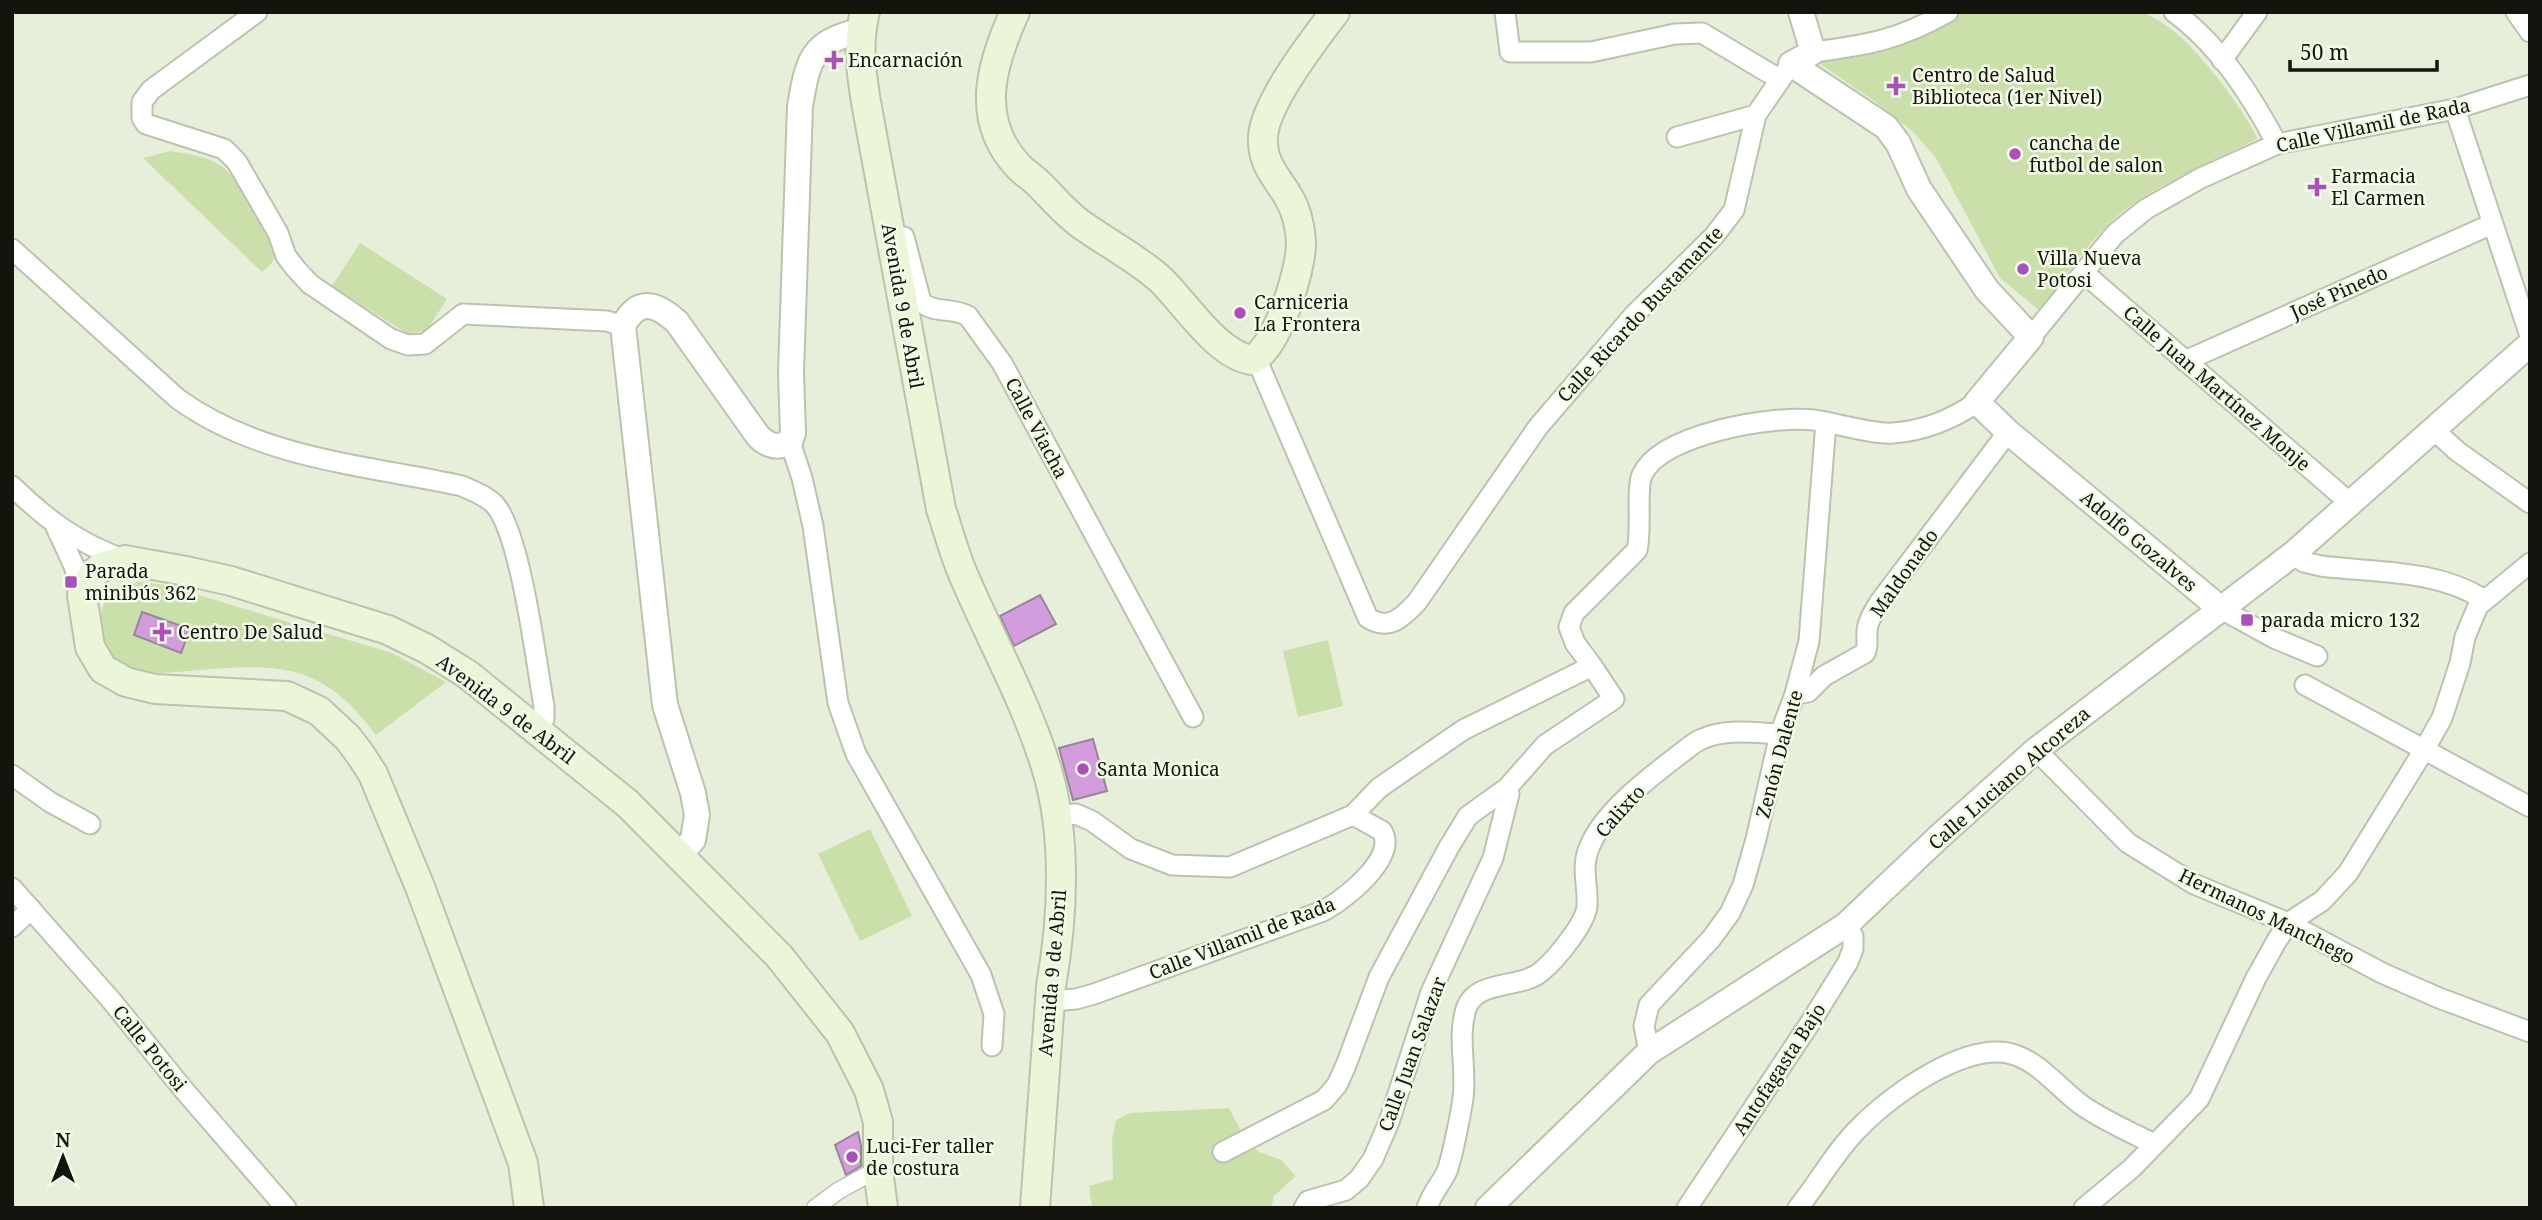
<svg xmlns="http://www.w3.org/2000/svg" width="2542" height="1220" font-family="'Noto Serif',serif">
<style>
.green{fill:#cbdfab}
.building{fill:#d39cdc;stroke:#958798;stroke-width:2}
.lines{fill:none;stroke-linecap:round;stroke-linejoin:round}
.pedestrian-casing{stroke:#bbc3af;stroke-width:19}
.minor-casing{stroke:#bbc3af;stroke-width:23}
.tertiary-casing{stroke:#bbc3af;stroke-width:28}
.secondary-casing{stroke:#bbc3af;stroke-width:32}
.pedestrian{stroke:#fff;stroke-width:16}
.minor{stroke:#fff;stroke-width:19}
.tertiary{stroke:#fff;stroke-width:24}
.secondary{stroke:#ebf5d8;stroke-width:28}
.poi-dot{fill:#ab4fba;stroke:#f4fce8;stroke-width:2.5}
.labels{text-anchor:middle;stroke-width:5;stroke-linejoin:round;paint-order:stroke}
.poi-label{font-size:19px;fill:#12140d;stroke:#f4fce8;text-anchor:start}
.street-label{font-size:19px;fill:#12140d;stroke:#f4fce8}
</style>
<rect width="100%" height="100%" fill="#e7efda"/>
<g class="green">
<path d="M1954,12H2143C2151,17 2160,21 2167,26C2198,48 2240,104 2258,139C2214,160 2166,180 2126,209C2091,236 2066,276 2040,311L2000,278L1936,158L1913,132L1877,103L1820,64L1838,52Z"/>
<path d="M170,151C186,154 204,155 218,164C245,180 262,223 277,250C275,261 271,265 262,272L143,158Z"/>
<path d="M360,243L447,299L427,330L408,334L332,286Z"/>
<path d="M140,582L165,585L392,653L446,682L376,735C319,659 276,664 188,671C166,673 140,676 120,665C97,652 92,612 111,595C119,587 129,585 140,582Z"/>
<path d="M1328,640L1343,706L1298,717L1283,651Z"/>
<path d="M870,829L912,916L860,941L818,854Z"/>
<path d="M1229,1108L1245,1139L1259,1152L1281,1160L1296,1176L1274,1196L1271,1208H1092L1089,1186L1113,1179L1112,1140L1116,1120L1130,1113Z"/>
</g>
<g class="building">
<path d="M1040,595L1056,624L1014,646L1000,616Z"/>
<path d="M142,612L190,629L181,653L134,635Z"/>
<path d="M1093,739L1107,791L1073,800L1059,748Z"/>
<path d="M858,1132L861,1145V1166L846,1175L835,1145Z"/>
</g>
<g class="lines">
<defs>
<path id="pedestrian" d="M815,1208L838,1191L878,1169"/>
<g id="minor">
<path d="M257,12L151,90L142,102V118L146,124L224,149L237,162L278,233L286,256L296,269L310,284L391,339L408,345L425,344L463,314L607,321L623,326"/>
<path d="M1505,12L1510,52H1591L1675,34L1702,33L1779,79"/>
<path d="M2174,12C2219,45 2251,95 2277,144"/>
<path d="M2516,12L2530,32"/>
<path d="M1813,52C1869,45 1898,40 1948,12"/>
<path d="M2222,60L2257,12"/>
<path d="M2455,109L2530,336"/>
<path d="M1677,137L1756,115"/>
<path d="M904,237L921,302C935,314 953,307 968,316L1002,363L1193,717"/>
<path d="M12,249L178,399C261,459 366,465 462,486C473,491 487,496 495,505C521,535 536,662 544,706V719L538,733"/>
<path d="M2084,273L2350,503"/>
<path d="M2031,337L2115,234L2146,209L2201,178L2277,144L2455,109L2530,85"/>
<path d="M1256,358L1368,618C1389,631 1402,618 1417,602L1538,427L1634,315L1714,236L1734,210L1756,115L1791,64"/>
<path d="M2185,361L2492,224"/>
<path d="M2433,429L2457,451L2530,503"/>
<path d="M790,442L802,478L813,526L838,703L856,754L981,975L994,1014L992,1046"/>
<path d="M12,486C48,521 78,543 125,560"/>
<path d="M56,527L74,566L82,595"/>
<path d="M2293,554L2304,562L2321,566C2375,573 2436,569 2483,599"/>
<path d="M2221,609L2274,638L2317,656"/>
<path d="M2305,685L2530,807"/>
<path d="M1795,694L1808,692L1824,676L1865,653C1869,644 1866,639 1867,630C1868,620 1874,612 1879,603L2008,432"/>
<path d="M2036,750L2128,843L2194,884L2288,923L2382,973L2439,998L2530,1032"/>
<path d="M12,775L50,802L90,824"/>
<path d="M1055,816L1076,814L1092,821L1131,849L1172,865L1230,867L1353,815L1379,788L1463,730L1592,666L1575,643L1569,627L1574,613L1637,550C1642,530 1636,489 1642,475C1660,434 1773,415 1814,420C1835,423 1874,435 1893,433C1923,431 1953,419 1977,402"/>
<path d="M12,888L111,1000L183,1089L286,1208"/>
<path d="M12,927L31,909"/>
<path d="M1050,1001L1076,999L1094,994L1323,911C1344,900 1398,858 1382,831L1353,815"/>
<path d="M1649,1052L1644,1026L1649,1005L1711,939L1730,913L1743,885L1756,839L1780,734L1795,694L1809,641L1826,422"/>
<path d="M1223,1152L1324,1100L1337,1085L1346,1065L1379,977L1449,847L1468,816L1507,788L1545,745L1614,699L1592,666"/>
<path d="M1304,1208L1308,1201L1346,1190L1359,1179L1373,1159L1389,1122L1431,992L1493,858L1509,794L1507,788"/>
<path d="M1427,1208C1431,1194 1441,1184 1447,1171C1452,1158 1461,1113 1463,1098C1467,1069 1457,1038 1466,1009C1476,978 1523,990 1543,970C1556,959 1587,922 1587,905C1588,885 1581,867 1589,848C1603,812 1650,777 1680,754C1687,749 1694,742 1702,739C1725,728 1755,733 1780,734"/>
<path d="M1687,1208L1812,1020L1848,962L1853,949V936L1846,925"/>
<path d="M1798,1208C1819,1182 1836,1150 1860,1127C1891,1095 1968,1039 2015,1055C2042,1064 2060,1090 2083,1106C2105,1121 2130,1132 2154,1144"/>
<path d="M2084,1208L2132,1168L2199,1099L2256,978L2276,942L2288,923L2322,901L2348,873L2424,750L2442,718L2460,663L2465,637L2478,606L2530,563"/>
</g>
<g id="tertiary">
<path d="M1801,12L1813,52L1791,64L1886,127L1898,143L1919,189L1987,290L2031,337L1977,402L2008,432L2221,609"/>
<path d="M679,855L693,840L697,815L693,793L665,705L623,326C638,297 656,303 677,322L758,436C768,446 777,449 790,442L793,433L791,373L800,106C808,60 811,42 860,31"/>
<path d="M1488,1208L1649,1052L1846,925L1941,835L2036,750L2293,554L2530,344"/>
</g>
<g id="secondary">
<path d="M865,12C857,43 861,71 866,102L941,509C948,530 954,553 963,574C991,640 1026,701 1047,770C1067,837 1063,918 1051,986L1035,1208"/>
<path d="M1015,12C991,64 974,120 1019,167C1025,173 1033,178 1039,184C1053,198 1066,214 1082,225C1107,243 1138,259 1161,280C1185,303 1218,356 1252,360C1278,346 1300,273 1301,245C1301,233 1298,219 1294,208C1283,181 1261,169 1263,136C1266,101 1314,40 1335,12"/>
<path d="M529,1208L523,1163L420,887L373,774L360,754L348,738L319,711L287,696L155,689L126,682L103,669L90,647L82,595L93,574L101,567L125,560L186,571L231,581L388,630L427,649L467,674L628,804L779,956L840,1033L869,1090L878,1122V1169L883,1208"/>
</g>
</defs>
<use href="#pedestrian" class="pedestrian-casing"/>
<use href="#minor" class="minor-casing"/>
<use href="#tertiary" class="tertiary-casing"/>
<use href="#secondary" class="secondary-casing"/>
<use href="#pedestrian" class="pedestrian"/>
<use href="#minor" class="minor"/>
<use href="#tertiary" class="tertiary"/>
<use href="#secondary" class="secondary"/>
</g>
<g class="poi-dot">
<path d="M830.5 49.5h7v7h7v7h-7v7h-7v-7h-7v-7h7z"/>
<path d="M1892.5 75.5h7v7h7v7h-7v7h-7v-7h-7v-7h7z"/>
<circle cx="2015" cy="154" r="7"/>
<path d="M2313.5 176.5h7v7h7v7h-7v7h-7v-7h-7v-7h7z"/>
<circle cx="2023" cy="269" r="7"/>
<circle cx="1240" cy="313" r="7"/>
<rect x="64" y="575" width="14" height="14" rx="3.5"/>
<rect x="2240" y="613" width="14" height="14" rx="3.5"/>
<path d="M158.5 621.5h7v7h7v7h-7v7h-7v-7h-7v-7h7z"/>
<circle cx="1083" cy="769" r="7"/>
<circle cx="852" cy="1157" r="7"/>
</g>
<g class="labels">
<g class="poi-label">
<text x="848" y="67">Encarnación</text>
<text x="1912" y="82">Centro de Salud<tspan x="1912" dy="22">Biblioteca (1er Nivel)</tspan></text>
<text x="2029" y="150">cancha de<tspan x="2029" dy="22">futbol de salon</tspan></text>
<text x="2331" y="183">Farmacia<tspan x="2331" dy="22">El Carmen</tspan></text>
<text x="2037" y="265">Villa Nueva<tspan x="2037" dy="22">Potosi</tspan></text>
<text x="1254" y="309">Carniceria<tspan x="1254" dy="22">La Frontera</tspan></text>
<text x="85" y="578">Parada<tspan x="85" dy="22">minibús 362</tspan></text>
<text x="2261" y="627">parada micro 132</text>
<text x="178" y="639">Centro De Salud</text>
<text x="1097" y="776">Santa Monica</text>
<text x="866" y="1153">Luci-Fer taller<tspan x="866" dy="22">de costura</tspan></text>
</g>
<g class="street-label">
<text transform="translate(2373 125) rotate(-12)" y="7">Calle Villamil de Rada</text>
<text transform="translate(2339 292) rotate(-24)" y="7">José Pinedo</text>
<text transform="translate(903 306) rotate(80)" y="7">Avenida 9 de Abril</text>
<text transform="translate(1640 314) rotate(-47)" y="7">Calle Ricardo Bustamante</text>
<text transform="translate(2217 388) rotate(41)" y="7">Calle Juan Martínez Monje</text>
<text transform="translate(1037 428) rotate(62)" y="7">Calle Viacha</text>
<text transform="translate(2139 541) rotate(40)" y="7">Adolfo Gozalves</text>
<text transform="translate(1904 573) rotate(-55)" y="7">Maldonado</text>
<text transform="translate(506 709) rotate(37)" y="7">Avenida 9 de Abril</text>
<text transform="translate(1779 754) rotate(-75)" y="7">Zenón Dalente</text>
<text transform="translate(2009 778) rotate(-41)" y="7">Calle Luciano Alcoreza</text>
<text transform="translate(1620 811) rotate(-48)" y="7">Calixto</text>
<text transform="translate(2267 916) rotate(26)" y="7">Hermanos Manchego</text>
<text transform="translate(1242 938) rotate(-21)" y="7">Calle Villamil de Rada</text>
<text transform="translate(1052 973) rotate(-85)" y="7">Avenida 9 de Abril</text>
<text transform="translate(150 1048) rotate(51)" y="7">Calle Potosi</text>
<text transform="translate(1412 1054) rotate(-70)" y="7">Calle Juan Salazar</text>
<text transform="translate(1779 1069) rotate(-57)" y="7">Antofagasta Bajo</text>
</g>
</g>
<rect width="2542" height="1220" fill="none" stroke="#12140d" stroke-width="28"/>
<g transform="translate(63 1157)" stroke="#f4fce8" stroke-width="5" paint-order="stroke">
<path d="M0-5L12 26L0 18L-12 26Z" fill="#12140d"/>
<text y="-10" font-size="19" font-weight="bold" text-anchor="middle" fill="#12140d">N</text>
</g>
<path d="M2290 60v10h147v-10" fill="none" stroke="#12140d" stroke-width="3.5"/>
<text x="2300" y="60" font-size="21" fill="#12140d" stroke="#f4fce8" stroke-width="5" paint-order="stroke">50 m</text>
</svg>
